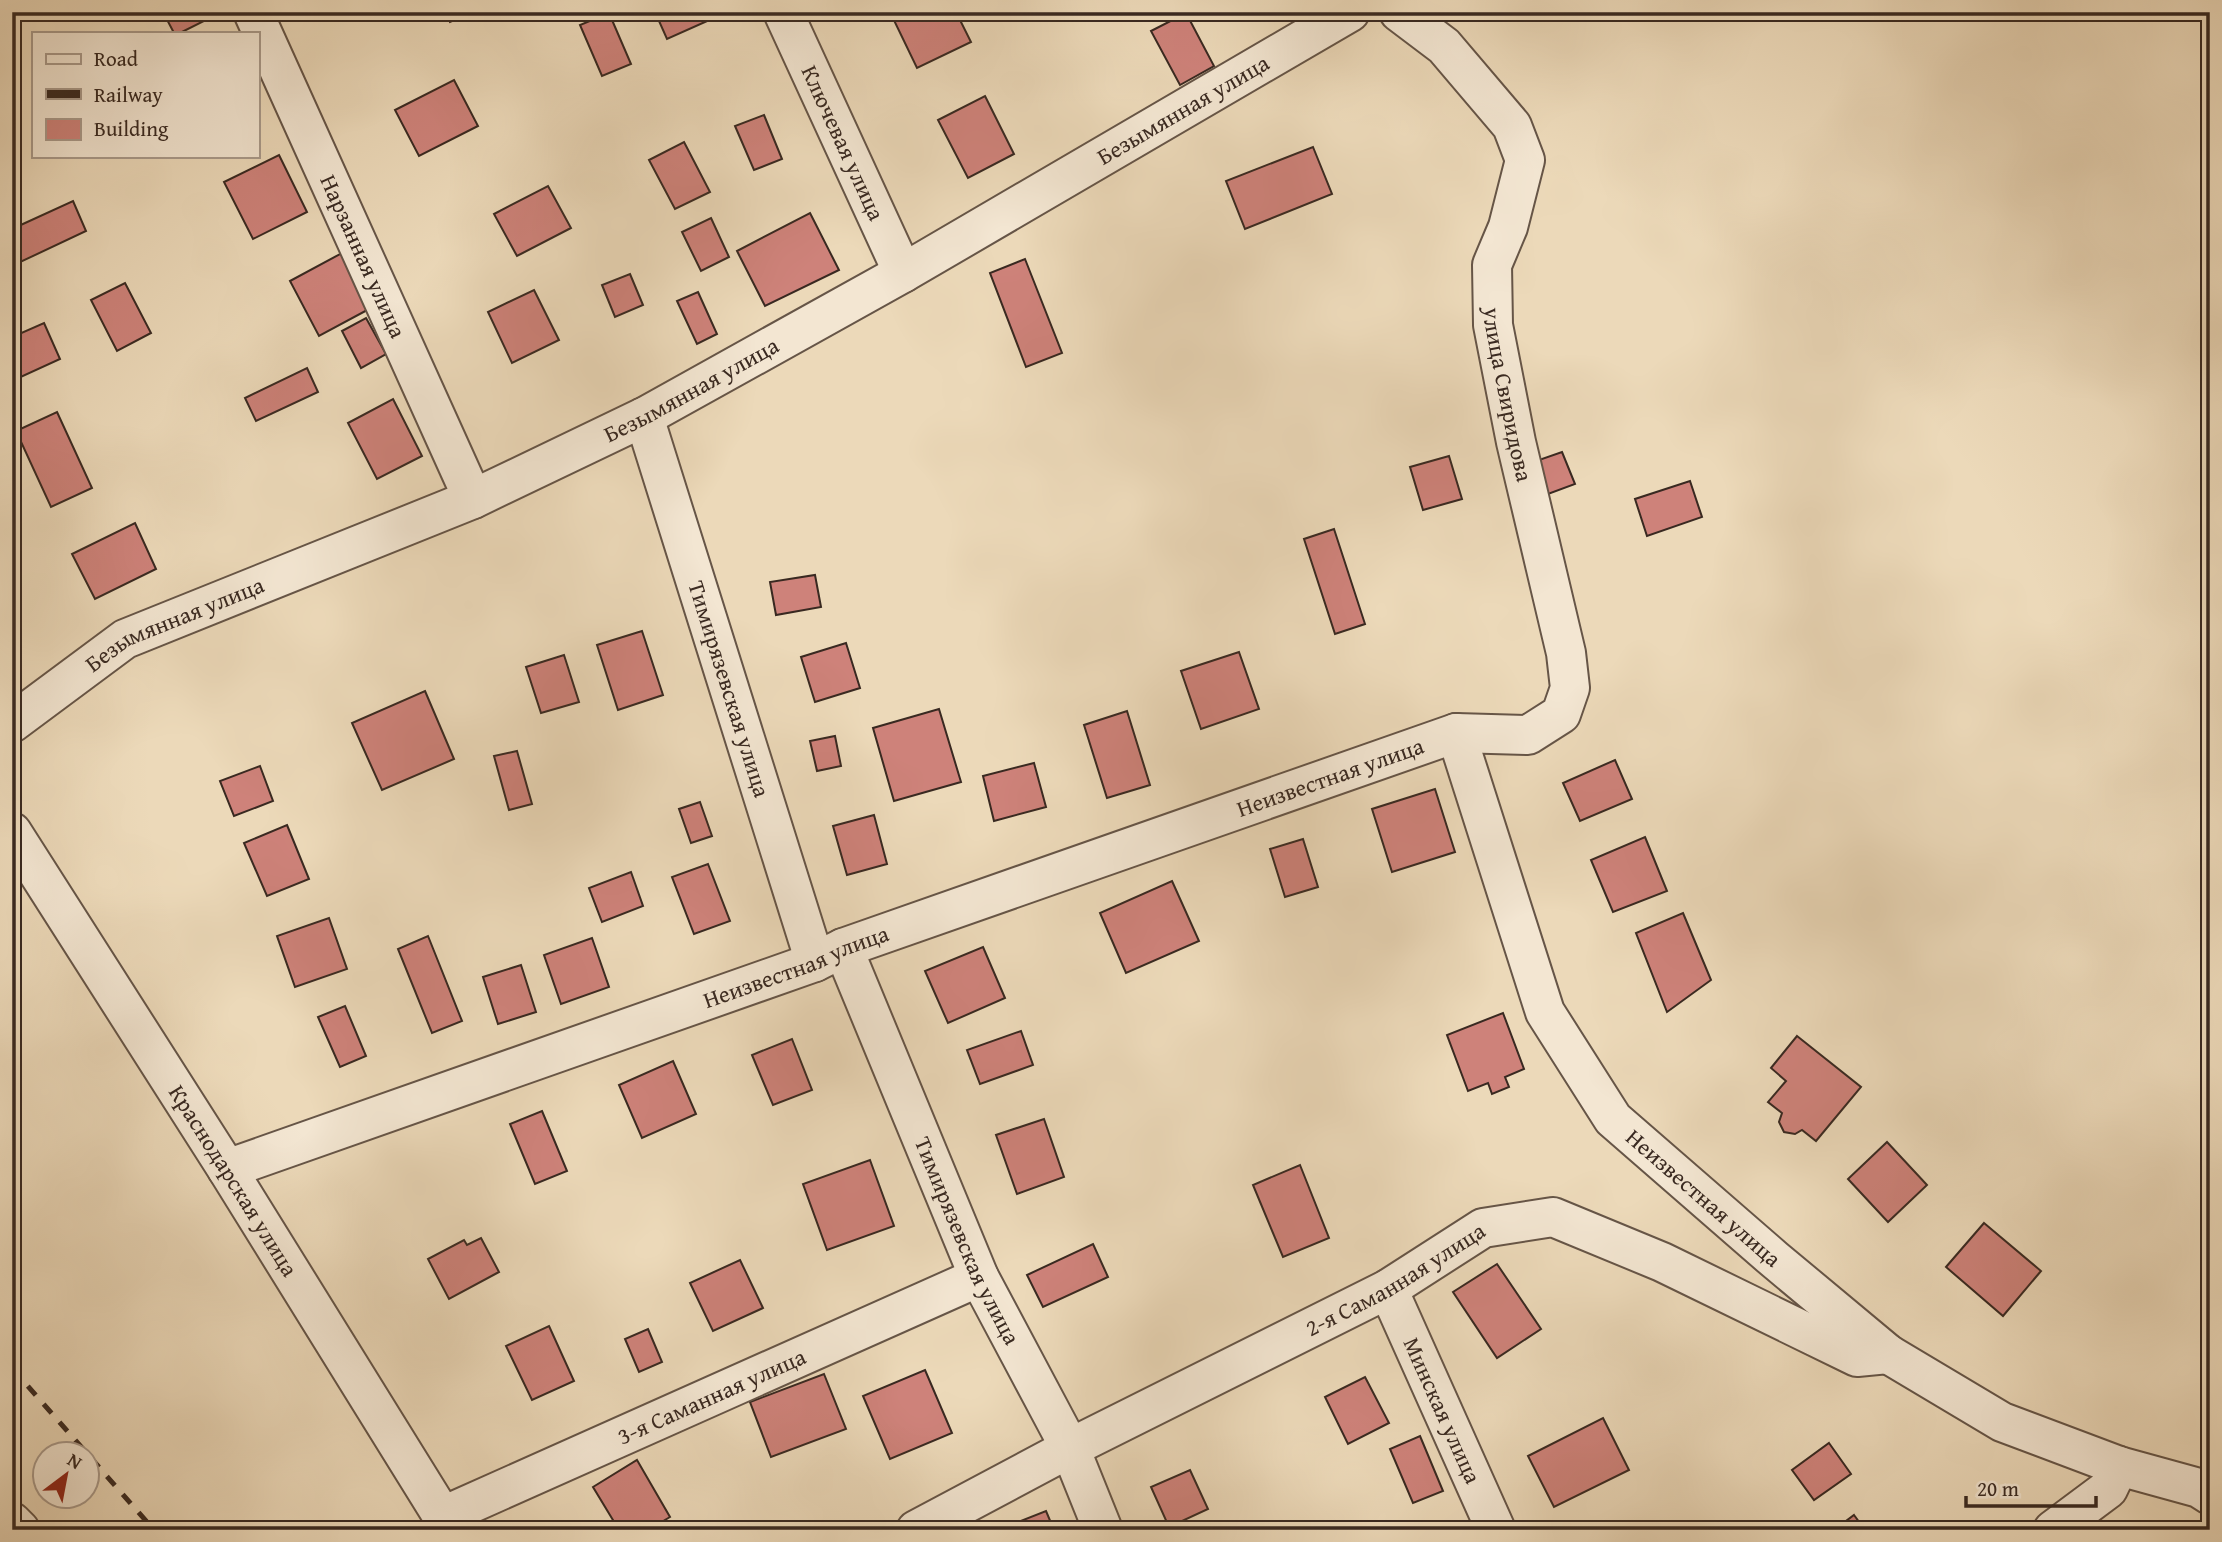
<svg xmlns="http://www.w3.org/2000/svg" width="2222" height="1542" font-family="'Gentium Book Plus',serif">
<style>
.building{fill:#ce827a;stroke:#392921;stroke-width:2}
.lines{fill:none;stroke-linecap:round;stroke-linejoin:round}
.minor-casing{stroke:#665547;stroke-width:42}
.minor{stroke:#f3e6d2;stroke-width:38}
.rail{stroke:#392921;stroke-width:5;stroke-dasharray:12 12;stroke-linecap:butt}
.labels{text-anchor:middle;stroke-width:7;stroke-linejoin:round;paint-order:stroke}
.street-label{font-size:23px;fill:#392921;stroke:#f3e6d2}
</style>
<rect width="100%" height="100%" fill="#ecd9b9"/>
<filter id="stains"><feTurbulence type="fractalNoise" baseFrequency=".00286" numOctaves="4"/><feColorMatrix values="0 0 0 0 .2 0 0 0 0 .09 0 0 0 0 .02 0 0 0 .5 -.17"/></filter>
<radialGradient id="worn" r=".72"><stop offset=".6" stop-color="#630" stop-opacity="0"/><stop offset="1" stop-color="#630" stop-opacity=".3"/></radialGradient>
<g class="building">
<path d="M163,12H220V13L180,33H174Z"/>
<path d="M446,12H473L450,22Z"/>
<path d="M655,12H711L714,18L667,39Z"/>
<path d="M890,12H956L971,42L917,68Z"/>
<path d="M609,13L631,64L602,76L580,25Z"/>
<path d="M1186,13L1214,66L1180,85L1151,31Z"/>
<path d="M454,80L478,126L419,156L395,110Z"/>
<path d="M985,96L1014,154L968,178L938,120Z"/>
<path d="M764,115L782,159L754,170L735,126Z"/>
<path d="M684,142L710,192L675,209L649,160Z"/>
<path d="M1313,147L1332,194L1245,229L1226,181Z"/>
<path d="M279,155L307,212L253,239L224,182Z"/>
<path d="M548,186L571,228L517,256L494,214Z"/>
<path d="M73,201L86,231L16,264L12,256V229Z"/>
<path d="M810,213L839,270L765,306L737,251Z"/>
<path d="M711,218L729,257L701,271L682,232Z"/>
<path d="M342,253L371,308L319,336L290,281Z"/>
<path d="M1025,259L1062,353L1026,367L990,273Z"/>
<path d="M630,274L643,305L615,317L602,285Z"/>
<path d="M125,283L151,333L117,351L91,300Z"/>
<path d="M534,290L559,340L512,363L488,312Z"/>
<path d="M698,292L717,334L697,344L677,301Z"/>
<path d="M366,318L386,354L361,368L342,331Z"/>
<path d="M44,323L60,359L12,381V325L17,335Z"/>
<path d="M307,368L318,392L256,421L245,398Z"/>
<path d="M393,399L422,456L377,479L348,423Z"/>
<path d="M57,412L92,488L51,507L16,431Z"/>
<path d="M1562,452L1575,484L1548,494L1536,461Z"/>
<path d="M1449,456L1462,499L1423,510L1410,467Z"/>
<path d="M1690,481L1702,517L1647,536L1635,499Z"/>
<path d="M135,523L156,569L95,599L72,554Z"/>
<path d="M1334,529L1365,624L1335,634L1304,539Z"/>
<path d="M815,575L821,607L776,615L770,582Z"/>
<path d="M642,631L663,695L618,710L597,645Z"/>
<path d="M846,643L860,688L815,702L801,657Z"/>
<path d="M1239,652L1259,709L1201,729L1181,671Z"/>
<path d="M564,655L579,702L541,713L526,667Z"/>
<path d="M425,691L454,759L382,790L352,723Z"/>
<path d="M939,709L961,782L894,801L873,728Z"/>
<path d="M1127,711L1150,785L1107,798L1084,725Z"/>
<path d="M835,736L841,766L817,771L810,741Z"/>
<path d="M517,751L532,804L509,810L494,756Z"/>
<path d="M1615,760L1632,799L1580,821L1563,783Z"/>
<path d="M1034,763L1046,807L994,821L983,776Z"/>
<path d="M260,766L273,801L234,816L220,781Z"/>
<path d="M1435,789L1455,852L1392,872L1372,809Z"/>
<path d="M700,802L712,836L691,843L679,809Z"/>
<path d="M874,815L887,864L847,875L833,826Z"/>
<path d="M287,825L309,879L267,896L244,843Z"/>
<path d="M1645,837L1667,891L1613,912L1591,860Z"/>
<path d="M1303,839L1318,887L1285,897L1270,849Z"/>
<path d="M708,864L730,921L694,934L672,877Z"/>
<path d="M631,872L643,906L602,922L589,888Z"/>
<path d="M1172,881L1199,941L1126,973L1100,913Z"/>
<path d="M1683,913L1711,980L1667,1012L1636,933Z"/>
<path d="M329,918L347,969L295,987L277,936Z"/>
<path d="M428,936L462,1021L432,1033L398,949Z"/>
<path d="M592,938L609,987L561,1004L544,955Z"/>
<path d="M983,947L1005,998L948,1023L925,971Z"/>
<path d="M521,965L536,1012L498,1024L483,977Z"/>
<path d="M345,1006L366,1056L340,1067L318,1017Z"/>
<path d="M1503,1013L1524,1069L1505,1077L1509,1087L1492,1094L1488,1083L1468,1091L1447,1035Z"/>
<path d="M1021,1031L1033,1065L980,1084L967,1050Z"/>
<path d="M1797,1036L1861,1087L1816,1141L1802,1130L1795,1134L1784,1132L1779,1122L1782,1113L1768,1102L1786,1081L1771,1068Z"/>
<path d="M792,1039L812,1090L773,1105L752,1055Z"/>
<path d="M673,1061L696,1114L642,1138L619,1085Z"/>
<path d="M542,1111L567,1171L535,1184L510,1124Z"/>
<path d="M1044,1119L1064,1177L1017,1194L996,1135Z"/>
<path d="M1887,1142L1927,1185L1888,1222L1848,1179Z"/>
<path d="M870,1160L894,1226L827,1250L803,1184Z"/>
<path d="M1300,1165L1329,1238L1283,1257L1253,1185Z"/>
<path d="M1984,1223L2041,1271L2003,1316L1946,1267Z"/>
<path d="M481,1238L499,1272L449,1299L428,1259L464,1240L467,1245Z"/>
<path d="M1093,1244L1108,1277L1043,1307L1027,1275Z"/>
<path d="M740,1260L763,1308L713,1331L690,1283Z"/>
<path d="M1497,1264L1541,1329L1497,1358L1453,1292Z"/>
<path d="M549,1326L574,1381L532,1400L506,1346Z"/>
<path d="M648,1329L662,1362L639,1372L625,1339Z"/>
<path d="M925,1370L952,1433L890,1459L863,1396Z"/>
<path d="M824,1374L846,1429L771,1457L750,1402Z"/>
<path d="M1365,1377L1389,1423L1348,1444L1325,1397Z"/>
<path d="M1603,1418L1629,1470L1554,1507L1528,1456Z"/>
<path d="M1420,1436L1443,1491L1413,1503L1390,1449Z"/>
<path d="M1829,1443L1851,1474L1814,1500L1792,1470Z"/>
<path d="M637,1460L670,1517L648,1530H619L593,1487Z"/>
<path d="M1190,1470L1208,1509L1169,1527L1151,1487Z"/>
<path d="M1046,1511L1054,1530H1021L1018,1522Z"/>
<path d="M1854,1515L1865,1530H1834Z"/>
</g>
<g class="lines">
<defs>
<g id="minor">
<path id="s1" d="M253,12L473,499"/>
<path id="s2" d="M783,12L903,273"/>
<path id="s3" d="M1399,12L1444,46L1512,126L1525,160L1508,227L1492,265L1493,325L1516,442L1566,653L1570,688L1561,714L1528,735L1456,733"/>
<path id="s4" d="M644,417L815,962"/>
<path id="s5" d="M12,723L125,639L473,499L644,417L903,273L1350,12"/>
<path id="s6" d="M12,832L227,1169L451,1530"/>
<path id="s7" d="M843,948L979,1277L1070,1448L1103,1530"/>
<path id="s8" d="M227,1169L815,962L843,948L1456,733L1545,1012L1613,1119L1774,1259L1888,1354L2002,1422L2119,1466L2199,1488L2210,1495"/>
<path id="s9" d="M1388,1289L1496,1530"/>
<path id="s10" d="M443,1516L979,1277"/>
<path d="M12,1522L20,1530"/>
<path id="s11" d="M916,1530L1070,1448L1388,1289L1483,1228L1553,1217L1662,1262L1857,1357L1888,1354"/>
<path d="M2053,1530L2108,1489L2119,1466"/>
</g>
</defs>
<use href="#minor" class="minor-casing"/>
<use href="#minor" class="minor"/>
<path class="rail" d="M12,1368L154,1530"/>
</g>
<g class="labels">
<g class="street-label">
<text dy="8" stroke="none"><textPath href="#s5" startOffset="1326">Безымянная улица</textPath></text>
<text dy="8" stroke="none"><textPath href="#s2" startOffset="144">Ключевая улица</textPath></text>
<text dy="8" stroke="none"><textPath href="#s1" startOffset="268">Нарзанная улица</textPath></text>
<text dy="8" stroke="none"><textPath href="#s5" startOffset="760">Безымянная улица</textPath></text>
<text dy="8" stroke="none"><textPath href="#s3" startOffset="439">улица Свиридова</textPath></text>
<text dy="8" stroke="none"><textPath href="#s5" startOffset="192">Безымянная улица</textPath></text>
<text dy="8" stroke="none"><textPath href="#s4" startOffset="285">Тимирязевская улица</textPath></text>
<text dy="8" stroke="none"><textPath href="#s8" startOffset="1171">Неизвестная улица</textPath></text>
<text dy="8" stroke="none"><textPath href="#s8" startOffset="604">Неизвестная улица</textPath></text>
<text dy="8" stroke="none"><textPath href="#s6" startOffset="413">Краснодарская улица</textPath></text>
<text dy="8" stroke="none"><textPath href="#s8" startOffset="1844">Неизвестная улица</textPath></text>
<text dy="8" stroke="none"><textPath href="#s7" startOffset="318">Тимирязевская улица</textPath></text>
<text dy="8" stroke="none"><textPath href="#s11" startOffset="541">2-я Саманная улица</textPath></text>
<text dy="8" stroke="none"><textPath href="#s10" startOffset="294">3-я Саманная улица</textPath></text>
<text dy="8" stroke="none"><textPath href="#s9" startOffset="133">Минская улица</textPath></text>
</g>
</g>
<rect width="2222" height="1542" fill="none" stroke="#ecd9b9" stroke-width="42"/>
<rect x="14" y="14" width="2194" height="1514" fill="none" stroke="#392921" stroke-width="3.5"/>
<rect x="21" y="21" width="2180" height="1500" fill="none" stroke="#392921" stroke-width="2"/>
<rect x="32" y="32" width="228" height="126" fill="#f3e6d2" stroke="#a99a8b" stroke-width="2"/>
<rect x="46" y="54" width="35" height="10" fill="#f3e6d2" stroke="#a99a8b" stroke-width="2"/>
<text x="94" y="66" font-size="21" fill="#392921">Road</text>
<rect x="46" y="89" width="35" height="10" fill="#392921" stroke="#a99a8b" stroke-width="2"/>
<text x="94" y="102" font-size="21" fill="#392921">Railway</text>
<rect x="46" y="119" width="35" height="21" fill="#ce827a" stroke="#a99a8b" stroke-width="2"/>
<text x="94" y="136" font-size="21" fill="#392921">Building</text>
<g transform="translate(66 1475) rotate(32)"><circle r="33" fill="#f3e6d2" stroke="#a99a8b" stroke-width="2"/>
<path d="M0-5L12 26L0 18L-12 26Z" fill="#8f2418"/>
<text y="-10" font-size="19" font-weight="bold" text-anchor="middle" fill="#392921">N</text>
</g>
<path d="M1966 1496v10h130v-10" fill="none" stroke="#392921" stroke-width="3.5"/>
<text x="1977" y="1496" font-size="21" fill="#392921" stroke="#f3e6d2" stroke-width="5" paint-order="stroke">20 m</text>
<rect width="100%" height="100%" filter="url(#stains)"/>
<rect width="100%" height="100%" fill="url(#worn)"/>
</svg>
